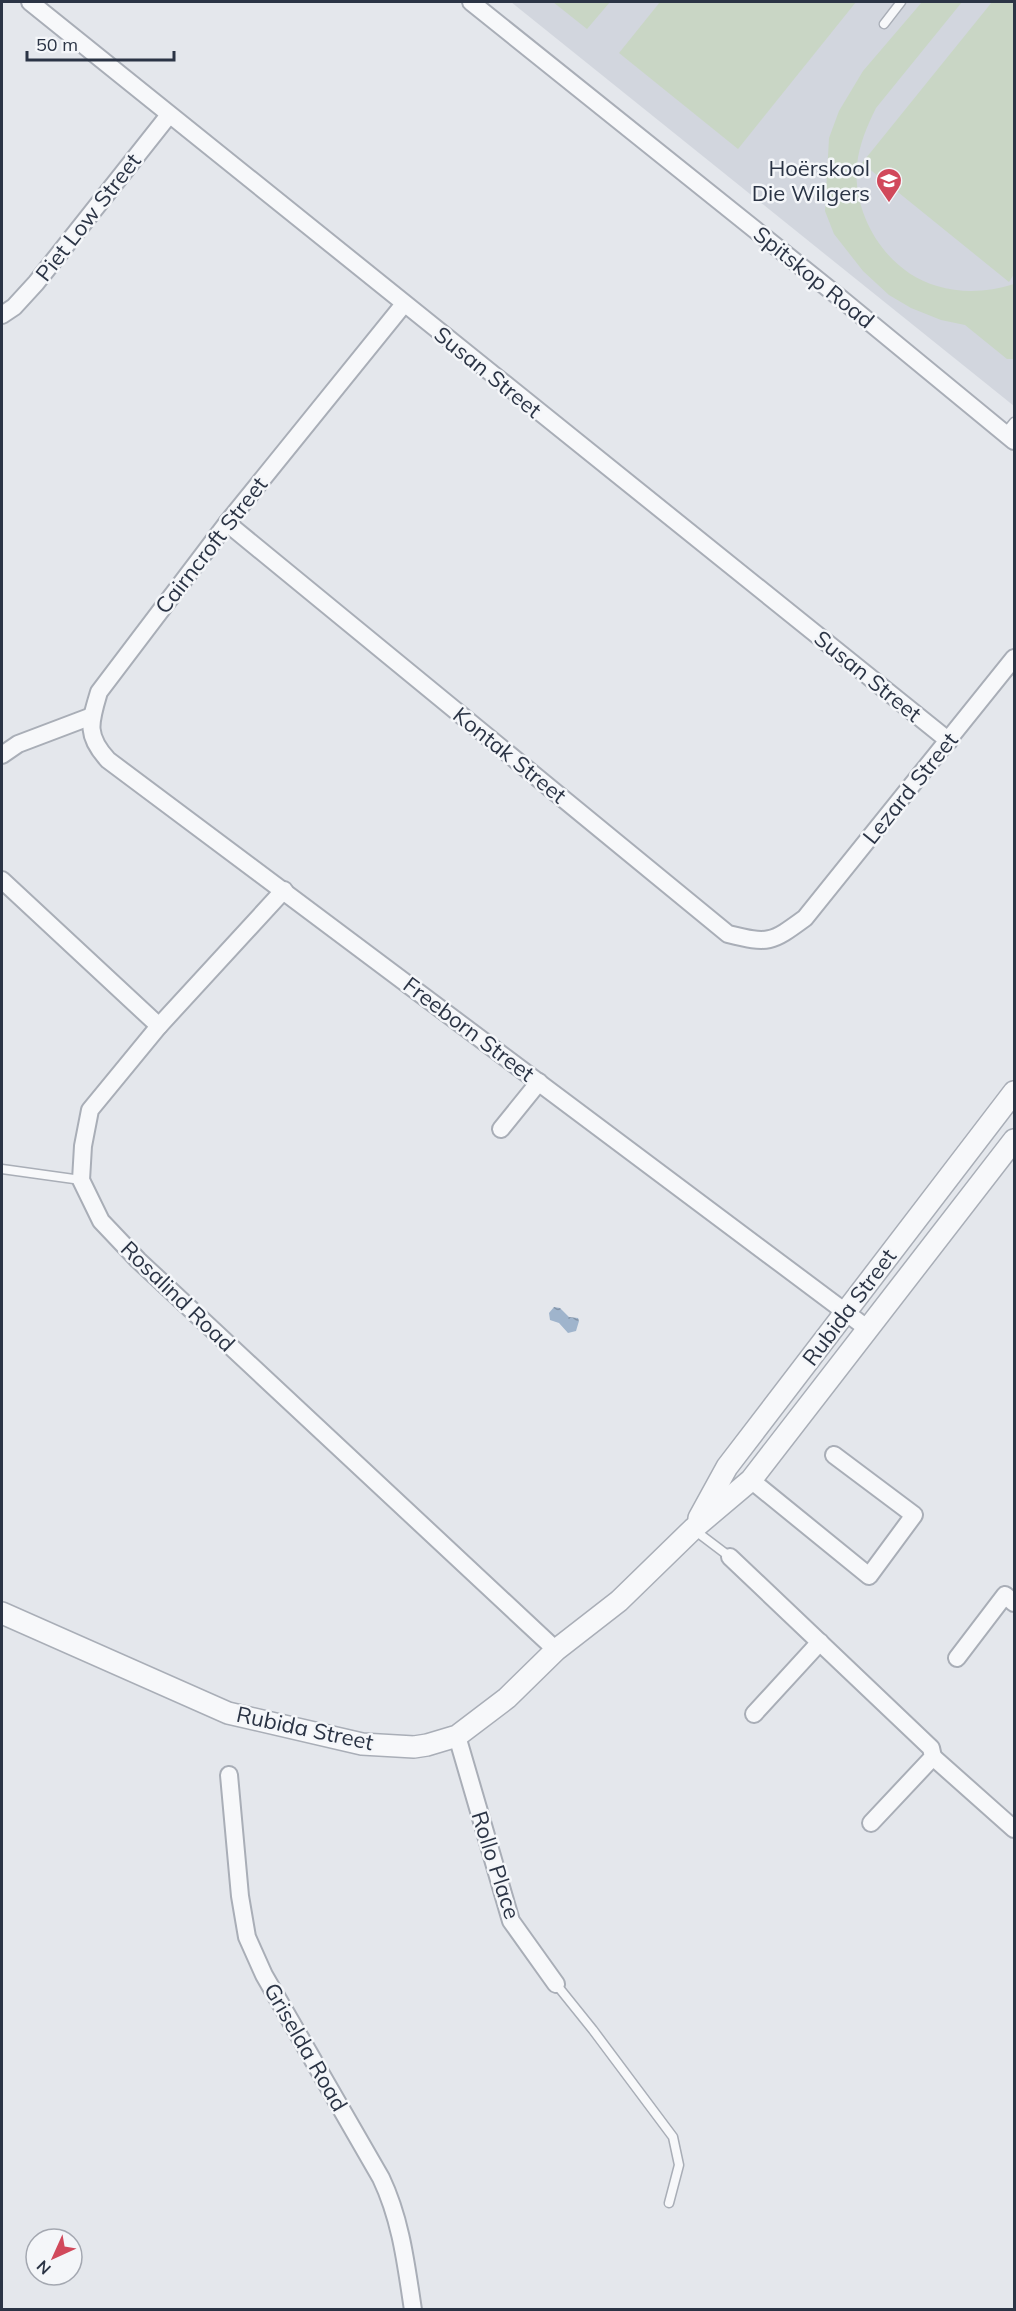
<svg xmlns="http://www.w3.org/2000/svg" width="1016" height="2311" font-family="Mulish,sans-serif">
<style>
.built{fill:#d2d6de}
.pitch{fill:#c9d6c5}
.water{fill:url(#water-ripples)}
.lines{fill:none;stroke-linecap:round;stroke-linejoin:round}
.service-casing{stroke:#a9aeb7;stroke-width:11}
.minor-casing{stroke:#a9aeb7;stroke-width:20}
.tertiary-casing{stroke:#a9aeb7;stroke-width:24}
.service{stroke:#f7f8fa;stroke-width:8}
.minor{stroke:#f7f8fa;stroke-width:16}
.tertiary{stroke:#f7f8fa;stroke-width:21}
.labels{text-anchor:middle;stroke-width:5;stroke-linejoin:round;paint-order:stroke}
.poi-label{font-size:22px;fill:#2b3445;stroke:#f4f6f9;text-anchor:end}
.street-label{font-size:22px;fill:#2b3445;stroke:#f4f6f9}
</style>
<defs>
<pattern id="water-ripples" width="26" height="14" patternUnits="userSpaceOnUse" patternTransform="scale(1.5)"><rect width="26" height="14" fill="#9fb4cc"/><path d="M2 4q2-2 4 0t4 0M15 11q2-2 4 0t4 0" fill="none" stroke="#8293a7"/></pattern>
</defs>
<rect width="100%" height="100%" fill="#e4e7ec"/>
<path class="built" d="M511,2H1014V406Z"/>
<g class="pitch">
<path d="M553,2H610L587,29Z"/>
<path d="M660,2H856L738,149L619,53Z"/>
<path d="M922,2H962L876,108C867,126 859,145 857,165C852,216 887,272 937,286C963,294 989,292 1014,284V359H1007L965,325L941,320L911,308L889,295L863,271L834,234L825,211L829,138L839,111L863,71Z"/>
<path d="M992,2H1014V274L1009,282L862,163Z"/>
</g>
<path class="water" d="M554,1307L560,1308L569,1317L578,1318L579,1321L576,1331L568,1333L559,1323L550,1320L549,1313Z"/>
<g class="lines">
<defs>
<g id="service">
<path d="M884,24L901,2"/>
<path d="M1005,433L1014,422"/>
<path d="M2,1169L81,1180"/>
<path d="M693,1529L730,1557"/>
<path d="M556,1984L593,2030L673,2137L679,2165L669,2203"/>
</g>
<g id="minor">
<path d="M30,2L949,741"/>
<path d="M471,2L839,297L1014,441"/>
<path d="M404,304L227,523L99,692C90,722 85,735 108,760L868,1329"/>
<path d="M2,315L14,307L36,283L169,115"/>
<path d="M227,523L728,934C769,944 771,943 805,918L1014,658"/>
<path d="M2,755L18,744L92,716"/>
<path d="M2,880L159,1026"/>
<path d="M284,890L159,1026L90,1110L83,1146L81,1180L101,1221L138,1260L556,1650"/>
<path d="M501,1129L539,1082"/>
<path d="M751,1480L869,1576L914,1515L834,1455"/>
<path d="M730,1557L931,1748L933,1757L871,1823"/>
<path d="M957,1658L1005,1595L1014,1603"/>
<path d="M754,1714L820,1642"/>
<path d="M457,1736L511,1921L556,1984"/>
<path d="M933,1757L1014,1829"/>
<path d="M229,1775L240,1896L247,1937L264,1975L381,2178C401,2220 406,2264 413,2310"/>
</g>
<g id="tertiary">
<path d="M699,1518L727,1467L1014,1092"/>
<path d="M2,1613L228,1713L362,1744L414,1747L427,1745L457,1736L507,1698L556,1650L619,1601L693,1529L751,1480L1014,1140"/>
</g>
</defs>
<use href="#service" class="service-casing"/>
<use href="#minor" class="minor-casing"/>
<use href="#tertiary" class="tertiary-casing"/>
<use href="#service" class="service"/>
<use href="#minor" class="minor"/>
<use href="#tertiary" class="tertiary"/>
</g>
<defs>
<symbol id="school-pin" viewBox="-11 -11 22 30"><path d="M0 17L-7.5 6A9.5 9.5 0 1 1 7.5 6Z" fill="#d1495b" stroke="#f4f6f9"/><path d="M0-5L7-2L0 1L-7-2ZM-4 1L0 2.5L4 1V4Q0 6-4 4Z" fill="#fff"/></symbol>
</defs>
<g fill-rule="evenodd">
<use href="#school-pin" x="874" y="166" width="30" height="40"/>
</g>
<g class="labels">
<g class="poi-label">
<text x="870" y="176">Hoërskool<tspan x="870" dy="25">Die Wilgers</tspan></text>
</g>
<g class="street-label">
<text transform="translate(88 217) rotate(-52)" y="8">Piet Low Street</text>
<text transform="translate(814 277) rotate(39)" y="8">Spitskop Road</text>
<text transform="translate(488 372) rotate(39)" y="8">Susan Street</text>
<text transform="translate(211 545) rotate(-52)" y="8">Cairncroft Street</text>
<text transform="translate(868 676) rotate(39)" y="8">Susan Street</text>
<text transform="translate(510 755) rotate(39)" y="8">Kontak Street</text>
<text transform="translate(910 788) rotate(-51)" y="8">Lezard Street</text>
<text transform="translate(469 1029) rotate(37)" y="8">Freeborn Street</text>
<text transform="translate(178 1296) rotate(44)" y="8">Rosalind Road</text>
<text transform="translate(849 1307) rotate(-53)" y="8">Rubida Street</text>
<text transform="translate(305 1728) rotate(12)" y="8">Rubida Street</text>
<text transform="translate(496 1865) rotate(72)" y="8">Rollo Place</text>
<text transform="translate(306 2047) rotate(60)" y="8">Griselda Road</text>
</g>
</g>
<rect width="1016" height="2311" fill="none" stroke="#2b3445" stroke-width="6"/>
<g transform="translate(54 2257) rotate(225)"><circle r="28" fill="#f4f6f9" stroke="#a4a8b1" stroke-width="1.5"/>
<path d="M0-4.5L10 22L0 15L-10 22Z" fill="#d1495b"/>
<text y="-9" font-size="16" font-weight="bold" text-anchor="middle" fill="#2b3445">N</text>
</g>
<path d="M27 51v9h147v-9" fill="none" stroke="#2b3445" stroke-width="3"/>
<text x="36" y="51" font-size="18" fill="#2b3445" stroke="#f4f6f9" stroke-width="4.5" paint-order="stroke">50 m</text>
</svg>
